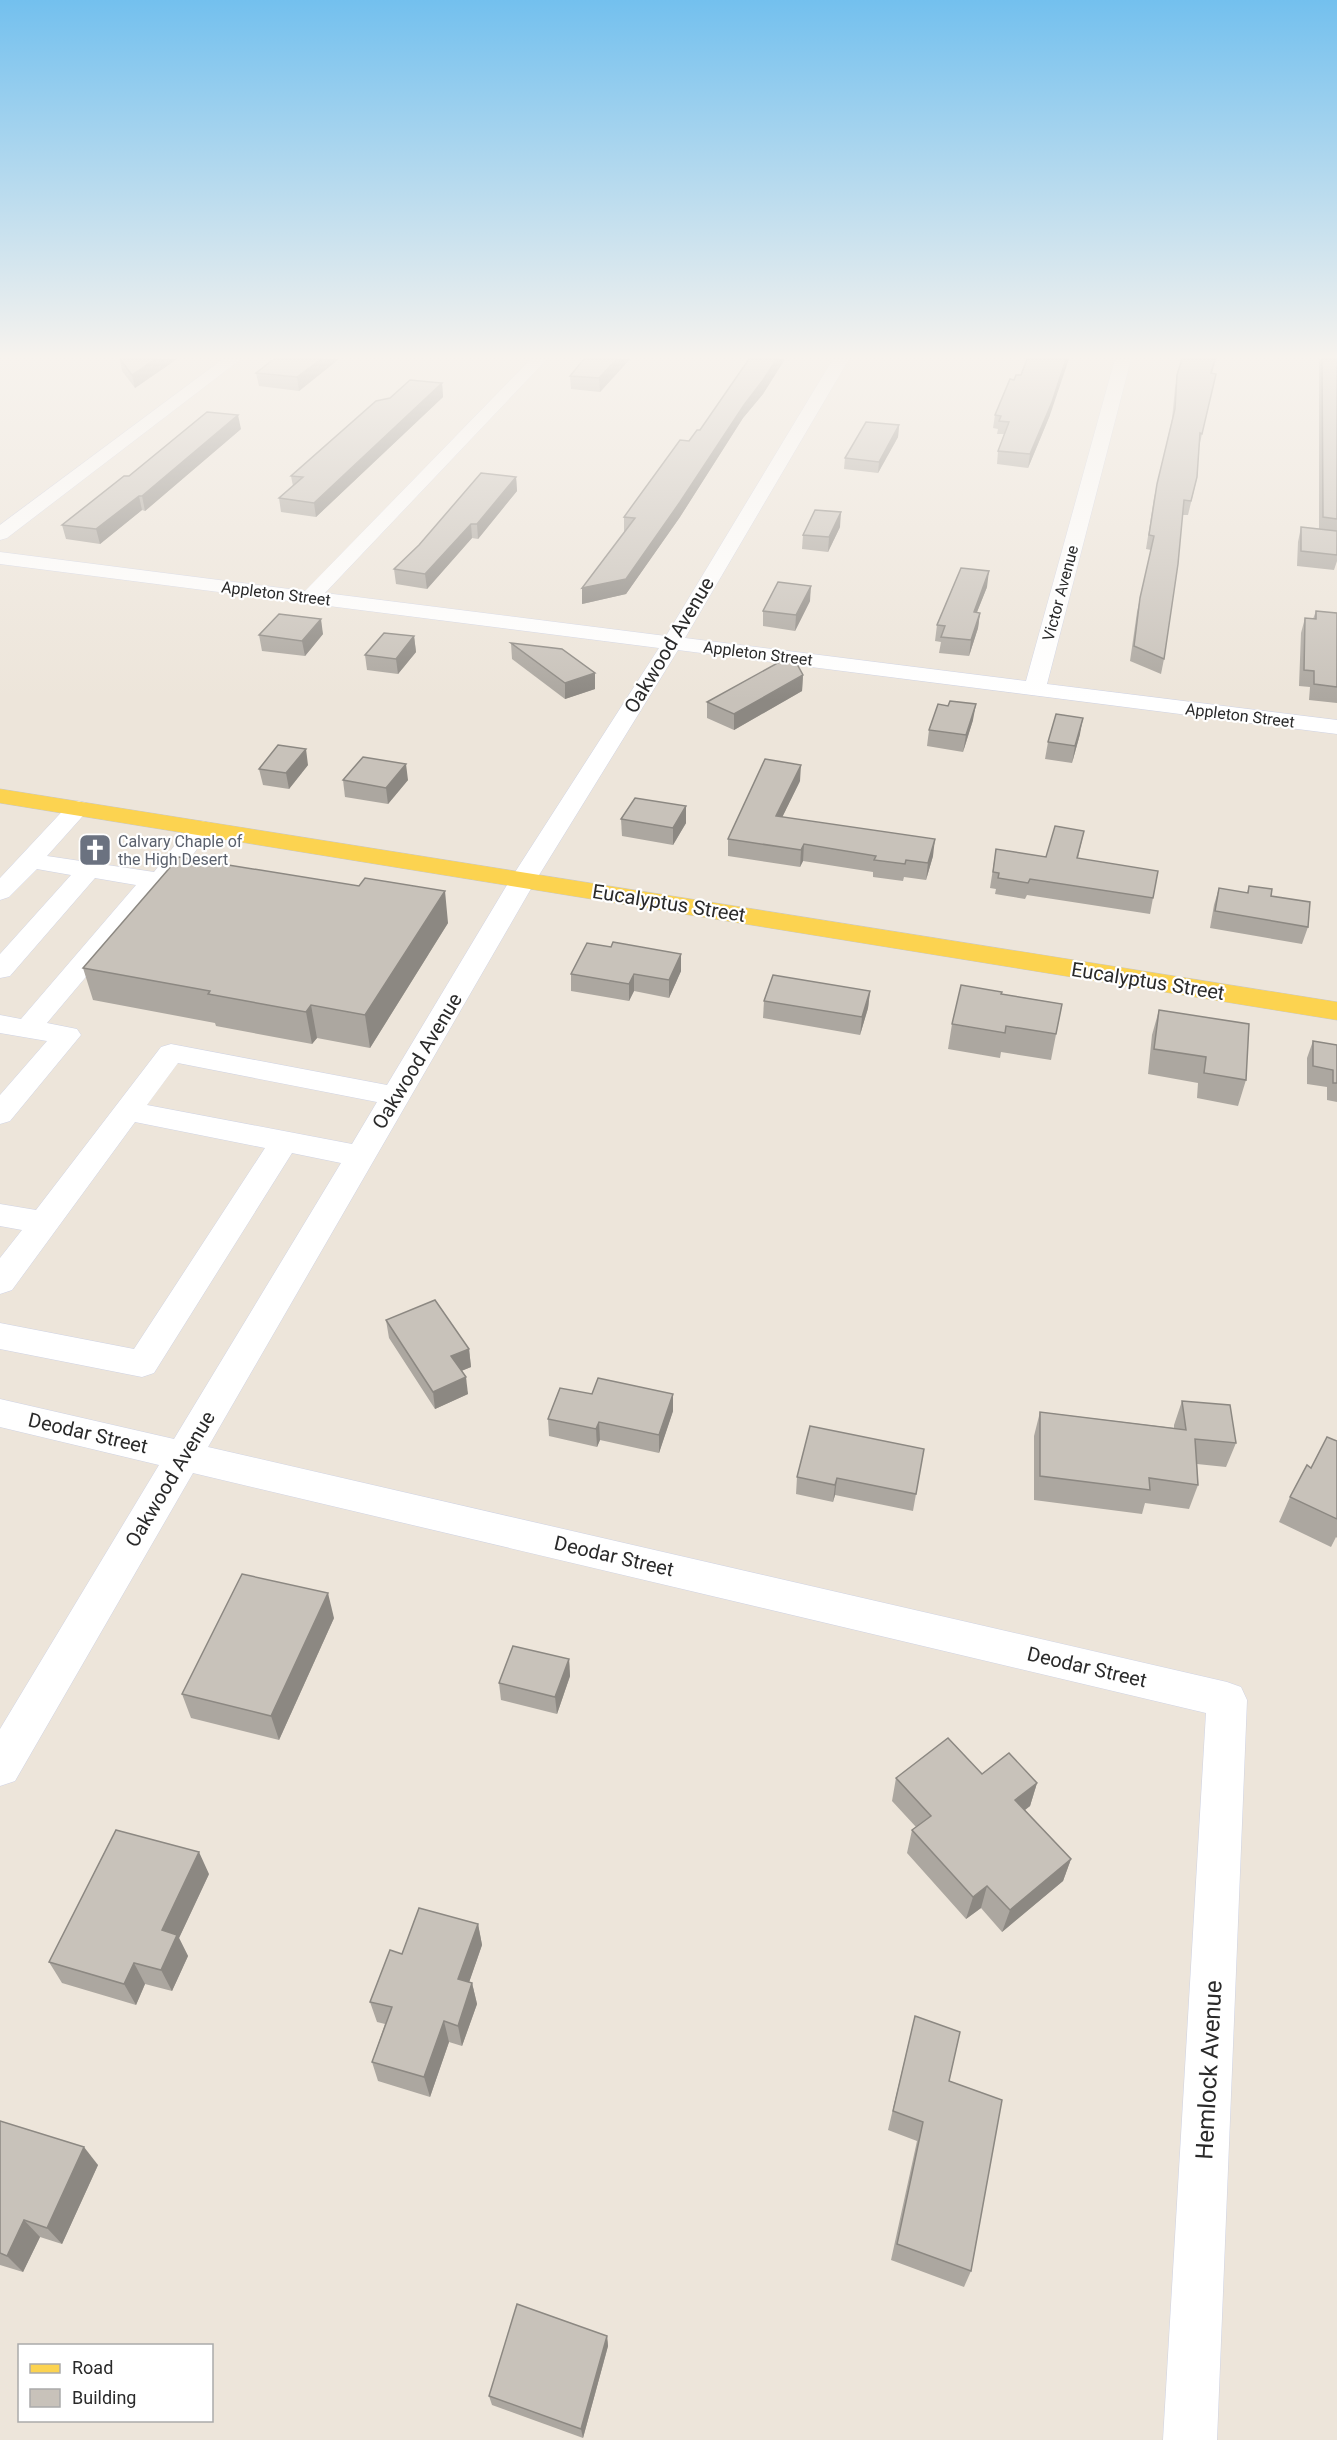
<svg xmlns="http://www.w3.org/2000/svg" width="1337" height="2440" font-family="Roboto,sans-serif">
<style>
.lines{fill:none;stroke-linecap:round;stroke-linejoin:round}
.minor-casing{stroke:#cfd3e4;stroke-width:1}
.major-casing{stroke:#c8c8c8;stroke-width:1}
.minor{fill:#fff;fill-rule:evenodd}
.major{fill:#fcd350;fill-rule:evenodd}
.wall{fill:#aca7a0}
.shaded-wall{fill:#8c8882}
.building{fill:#c8c2ba;stroke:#8c8882;stroke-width:1.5}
.labels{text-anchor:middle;stroke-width:4.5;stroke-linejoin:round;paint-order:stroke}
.far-street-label{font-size:16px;fill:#2a2a2a;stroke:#fff}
.far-worship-label{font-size:16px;fill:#5b616d;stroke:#fff;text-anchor:start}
.street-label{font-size:20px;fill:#2a2a2a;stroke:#fff}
.near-street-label{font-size:24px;fill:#2a2a2a;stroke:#fff}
</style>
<rect width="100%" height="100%" fill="#ede5da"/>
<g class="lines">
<defs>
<g id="minor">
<path d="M223,359H241L7,538L0,540V525Z"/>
<path d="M531,359H547L325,593L666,636L833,359H849L685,638L1026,681L1115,359H1131L1047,684L1337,720V734L678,650L536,880L208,1447L1227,1682L1241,1687L1247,1700L1217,2440H1163L1206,1713L193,1473L15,1781L0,1786V1729L159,1465L0,1427V1399L174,1439L341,1163L292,1153L154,1373L142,1377L0,1349V1323L134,1349L265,1148L135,1122L12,1290L0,1294V1258L22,1230L0,1226V1204L36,1210L161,1047L171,1044L387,1085L510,880L659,648L0,564V552L305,591ZM178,1063L377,1102L352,1144L147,1105Z"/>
<path d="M78,801L86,803L90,808L47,856L154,872L192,823L201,821L210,823L213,828L169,886L160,889L47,1023L77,1029L81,1035L10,1121L0,1124V1095L47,1041L0,1033V1015L21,1019L136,885L95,878L10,976L0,978V954L71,875L37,869L9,897L0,900V878L70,803Z"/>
</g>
<path id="major" d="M0,789L1337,1002V1020L0,803Z"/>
</defs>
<use href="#minor" class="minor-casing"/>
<use href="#major" class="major-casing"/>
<use href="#minor" class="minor"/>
<use href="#major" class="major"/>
</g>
<g class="wall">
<path d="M120,359H177L135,388L122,371Z"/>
<path d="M274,359H339L299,391L259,386L256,373Z"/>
<path d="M584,359H630L600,392L571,389L570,376Z"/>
<path d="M749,359H785L763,394L743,418L680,517L626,594L582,604L625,532H624V517L689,441L700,430Z"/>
<path d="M1182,359H1216L1212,373L1216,374L1199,447L1197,478L1188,515H1182L1164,659L1161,674L1130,661L1137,612L1151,550L1146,549L1154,498L1172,419L1175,388Z"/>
<path d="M1319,359H1337V561L1334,570L1297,566L1298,542L1301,527L1319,529Z"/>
<path d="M1021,375L1050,415L1028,468L997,464L998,451L1004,434H997L998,429L993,428L995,415L1014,380Z"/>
<path d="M442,383L443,397L316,517L281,512L279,498L293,486L291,476L390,398Z"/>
<path d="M899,425L898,437L878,473L844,469L845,458Z"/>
<path d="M241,429L145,511L142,510L100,544L66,539L62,525L129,476Z"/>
<path d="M516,477L517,491L478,539L472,538L427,589L396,584L394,569Z"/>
<path d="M840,527L828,552L802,549L803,535Z"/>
<path d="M987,587L977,612L980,613L978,628L969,656L939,653L941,642L935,641L937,625Z"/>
<path d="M810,601L795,631L763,626V611Z"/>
<path d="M1316,611L1337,613V703L1309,700L1310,687L1299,686L1301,633L1305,618L1313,619Z"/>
<path d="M323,634L305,656L262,651L259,635Z"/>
<path d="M414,636L416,652L398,674L367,670L365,655Z"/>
<path d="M511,643L595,689L565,699L512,659Z"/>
<path d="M803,675L802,691L734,730L707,718V702Z"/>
<path d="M973,720L963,752L927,746L929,730Z"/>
<path d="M1080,734L1072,763L1045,759L1048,742Z"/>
<path d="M308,765L289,789L263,785L259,769Z"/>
<path d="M343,780H408L388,804L345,797Z"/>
<path d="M800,781L782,817L933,856L926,880L904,877L903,881L873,877V872L803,861L800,867L728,856V839Z"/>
<path d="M686,806V823L673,845L622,836L621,819Z"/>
<path d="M1084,831L1078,858L1153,898L1150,914L1027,895L1025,899L995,894L996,889L990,888L996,849L1046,857Z"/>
<path d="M1249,886L1271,896L1308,927L1302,944L1210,928L1214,905L1219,888L1247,893Z"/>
<path d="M448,923L370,1048L317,1038L312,1044L216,1026L215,1023L93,1000L83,968Z"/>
<path d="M611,947L681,954V971L669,998L634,991L629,1001L571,991V974Z"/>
<path d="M870,991L868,1008L860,1035L763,1018L764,1001Z"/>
<path d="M1002,994L1062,1004L1051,1060L1001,1052L1000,1058L948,1049L952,1024Z"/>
<path d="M1159,1010L1246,1080L1238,1106L1197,1098L1198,1083L1148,1074L1152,1035Z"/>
<path d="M1313,1041L1337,1045V1102L1327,1100V1087L1307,1084V1058Z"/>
<path d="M386,1320L469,1349L471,1367L461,1371L468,1394L435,1409L389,1338Z"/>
<path d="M592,1394H673V1411L659,1453L600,1440L597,1447L549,1436L548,1419Z"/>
<path d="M1182,1401L1236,1443L1226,1467L1197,1464L1198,1485L1189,1509L1145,1503L1142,1514L1034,1500V1436L1040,1412L1174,1428V1425Z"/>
<path d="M1337,1441V1538L1336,1537L1331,1547L1279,1522L1290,1497L1311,1468Z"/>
<path d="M924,1449L913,1511L835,1495L833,1502L796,1494L797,1477Z"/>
<path d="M334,1618L279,1740L191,1718L182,1694Z"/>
<path d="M569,1659L570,1676L557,1714L501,1700L499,1683Z"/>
<path d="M982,1774L1037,1783L1030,1806L1025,1810L1071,1859L1063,1881L1002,1932L981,1908L966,1919L907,1853L912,1830L916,1827L892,1801L896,1778Z"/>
<path d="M209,1874L179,1938L188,1956L172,1991L145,1984L136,2005L62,1983L49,1962Z"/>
<path d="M478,1924L482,1945L469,1982L472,1983L477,2004L462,2046L449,2042L430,2097L378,2081L372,2062L385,2024L377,2022L370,2002L402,1954Z"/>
<path d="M915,2016L949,2081L971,2271L964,2287L891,2260L917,2141L888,2130Z"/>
<path d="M0,2121L98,2165L62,2244L40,2237L23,2272L0,2265Z"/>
<path d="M607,2336L608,2346L583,2438L492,2405L489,2396Z"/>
</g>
<g class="shaded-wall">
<path d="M155,359H177L135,388L132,375Z"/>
<path d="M321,359H339L299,391L297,377Z"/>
<path d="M617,359H630L600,392L599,378Z"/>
<path d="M777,359H785L763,394L743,418L680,517L626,594L582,604V588L744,405Z"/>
<path d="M1066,359H1069L1050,415L1028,468L1030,454Z"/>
<path d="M442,383L443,397L316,517L314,503Z"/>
<path d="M238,415L241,429L145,511L142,496Z"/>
<path d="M899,425L898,437L878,473L879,462Z"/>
<path d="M516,477L517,491L478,539L477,524Z"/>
<path d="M139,496L142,510L100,544L96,529Z"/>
<path d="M841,512L840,527L828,552L829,537Z"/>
<path d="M471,524L472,538L427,589L425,574Z"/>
<path d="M989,571L987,587L971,627L974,612Z"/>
<path d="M811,586L810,601L795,631L796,615Z"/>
<path d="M980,613L978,628L969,656L971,640Z"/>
<path d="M321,619L323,634L305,656L302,641Z"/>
<path d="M414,636L416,652L398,674L396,659Z"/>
<path d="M595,673V689L565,699V683Z"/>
<path d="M803,675L802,691L734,730V714Z"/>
<path d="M976,704L973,720L963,752L966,735Z"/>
<path d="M1083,718L1080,734L1072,763L1075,746Z"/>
<path d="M306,749L308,765L289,789L286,773Z"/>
<path d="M406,764L408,780L388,804L386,788Z"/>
<path d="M801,765L800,781L775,832L776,816Z"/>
<path d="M686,806V823L673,845V828Z"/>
<path d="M935,839L933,856L926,880L928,863Z"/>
<path d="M804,844L803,861L800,867L801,850Z"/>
<path d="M445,891L448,923L370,1048L365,1015Z"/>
<path d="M681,954V971L669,998V980Z"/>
<path d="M634,974V991L629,1001V984Z"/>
<path d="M870,991L868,1008L860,1035L862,1017Z"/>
<path d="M311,1005L317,1038L312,1044L306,1012Z"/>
<path d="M469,1349L471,1367L454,1374L451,1356Z"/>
<path d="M466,1377L468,1394L435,1409L433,1392Z"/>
<path d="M673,1394V1411L659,1453V1435Z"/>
<path d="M599,1422L600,1440L597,1447L596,1429Z"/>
<path d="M837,1478L835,1495L833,1502L835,1485Z"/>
<path d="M328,1593L334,1618L279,1740L271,1716Z"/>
<path d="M569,1659L570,1676L557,1714L555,1697Z"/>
<path d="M1037,1783L1030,1806L1008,1823L1015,1800Z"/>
<path d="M199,1852L209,1874L179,1938L188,1956L172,1991L161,1970L162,1930Z"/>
<path d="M1071,1859L1063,1881L1002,1932L1010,1910Z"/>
<path d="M987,1886L981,1908L966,1919L973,1897Z"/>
<path d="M478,1924L482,1945L463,2000L458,1979Z"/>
<path d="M134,1963L145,1984L136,2005L124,1984Z"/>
<path d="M472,1983L477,2004L462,2046L458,2026Z"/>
<path d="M444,2021L449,2042L430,2097L424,2077Z"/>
<path d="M84,2147L98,2165L62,2244L47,2228Z"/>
<path d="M24,2220L40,2237L23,2272L7,2256Z"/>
<path d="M607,2336L608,2346L583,2438L581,2429Z"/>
</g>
<g class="building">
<path d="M120,359H155L132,375Z"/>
<path d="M274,359H321L297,377L256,373Z"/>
<path d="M584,359H617L599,378L570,376Z"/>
<path d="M749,359H777L763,380L744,405L680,502L626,579L582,588L635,518L624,517L680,440L689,441L697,430H700Z"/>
<path d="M1027,359H1066L1052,402L1030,454L998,451L1009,422L999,421L1001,416L995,415L1010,379L1014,380L1016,375H1021Z"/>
<path d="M1182,359H1215L1211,373L1216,374L1202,434L1200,433L1197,477L1191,501L1184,500L1178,564L1164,659L1134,646L1140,598L1154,536L1149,535L1157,484L1175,409L1177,375Z"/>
<path d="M1322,359H1337V519L1323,517Z"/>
<path d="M410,380L442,383L314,503L279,498L303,477L291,476L376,401L390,398Z"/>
<path d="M207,412L238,415L142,496H139L96,529L62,525L124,476H129Z"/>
<path d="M866,422L899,425L879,462L845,458Z"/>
<path d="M481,473L516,477L477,524H471L425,574L394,569L419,545Z"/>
<path d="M815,510L841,512L829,537L803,535Z"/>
<path d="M1301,527L1337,531V555L1301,551Z"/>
<path d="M961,568L989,571L974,612L980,613L971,640L941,637L945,626L937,625Z"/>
<path d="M778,582L811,586L796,615L763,611Z"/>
<path d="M1316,611L1337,613V687L1314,684V671L1304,670L1305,618L1316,619Z"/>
<path d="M279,614L321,619L302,641L259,635Z"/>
<path d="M384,633L414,636L396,659L365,655Z"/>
<path d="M511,643L562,649L595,673L565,683Z"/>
<path d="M792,655L803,675L734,714L707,702Z"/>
<path d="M950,701L976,704L966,735L929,730L938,704L948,706Z"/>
<path d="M1056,714L1083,718L1075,746L1048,742Z"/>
<path d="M278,745L306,749L286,773L259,769Z"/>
<path d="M363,757L406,764L386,788L343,780Z"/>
<path d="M765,759L801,765L776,816L935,839L928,863L906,860L905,864L874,860L876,856L804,844L801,850L728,839Z"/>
<path d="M635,798L686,806L673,828L621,819Z"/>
<path d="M1055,826L1084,831L1077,858L1158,871L1153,898L1030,879L1028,883L998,878L999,873L993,872L996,849L1046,857Z"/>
<path d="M179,857L359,886L365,878L445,891L365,1015L311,1005L306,1012L208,994L210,991L83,968Z"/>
<path d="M1249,886L1272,889L1271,896L1310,902L1308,927L1215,911L1219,888L1248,893Z"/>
<path d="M613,942L681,954L669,980L634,974L629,984L571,974L587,943L611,947Z"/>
<path d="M773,975L870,991L862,1017L764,1001Z"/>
<path d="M961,985L1002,992L1001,994L1062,1004L1056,1034L1006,1026L1005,1033L952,1024Z"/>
<path d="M1159,1010L1249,1024L1246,1080L1204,1073L1206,1057L1154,1049Z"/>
<path d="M1313,1041L1337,1045V1083H1333V1070L1313,1066Z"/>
<path d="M435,1300L469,1349L451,1356L466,1377L433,1392L386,1320Z"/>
<path d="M598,1378L673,1394L659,1435L599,1422L596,1429L548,1419L560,1388L592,1394Z"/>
<path d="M1182,1401L1230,1405L1236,1443L1195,1439L1198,1485L1149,1478L1150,1490L1040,1476V1412L1186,1430Z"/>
<path d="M810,1426L924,1449L916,1494L837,1478L835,1485L797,1477Z"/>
<path d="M1327,1437L1337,1441V1519L1290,1497L1307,1465L1311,1468Z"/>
<path d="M242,1574L328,1593L271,1716L182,1694Z"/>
<path d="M513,1646L569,1659L555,1697L499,1683Z"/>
<path d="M948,1738L982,1774L1009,1753L1037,1783L1015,1800L1071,1859L1010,1910L987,1886L973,1897L912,1830L931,1816L896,1778Z"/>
<path d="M116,1830L199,1852L162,1930L177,1935L161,1970L134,1963L124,1984L49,1962Z"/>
<path d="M419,1908L478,1924L458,1979L472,1983L458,2026L444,2021L424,2077L372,2062L392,2007L370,2002L390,1950L402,1954Z"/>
<path d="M915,2016L960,2032L949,2081L1002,2100L971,2271L897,2244L923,2122L893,2111Z"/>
<path d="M0,2121L84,2147L47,2228L24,2220L7,2256L0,2253Z"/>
<path d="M517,2304L607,2336L581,2429L489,2396Z"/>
</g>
<linearGradient id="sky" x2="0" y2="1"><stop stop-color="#73c0ee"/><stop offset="0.51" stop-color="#f7f3ee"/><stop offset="1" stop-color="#f7f3ee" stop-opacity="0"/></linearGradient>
<rect width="1337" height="700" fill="url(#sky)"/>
<defs>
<symbol id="church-square" viewBox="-11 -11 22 22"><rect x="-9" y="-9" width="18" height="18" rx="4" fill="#6b7280" stroke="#fff"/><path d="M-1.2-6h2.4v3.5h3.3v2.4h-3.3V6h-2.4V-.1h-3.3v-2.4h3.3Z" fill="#fff"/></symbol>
</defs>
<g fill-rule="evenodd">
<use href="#church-square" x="76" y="831" width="38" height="38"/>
</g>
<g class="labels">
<g class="far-street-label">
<text transform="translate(276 593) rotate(7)" y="6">Appleton Street</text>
<text transform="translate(1060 593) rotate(-75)" y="6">Victor Avenue</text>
<text transform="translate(758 653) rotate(7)" y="6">Appleton Street</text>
<text transform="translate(1240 715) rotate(7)" y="6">Appleton Street</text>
</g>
<g class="far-worship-label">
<text x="118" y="847">Calvary Chaple of<tspan x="118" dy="18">the High Desert</tspan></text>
</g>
<g class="street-label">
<text transform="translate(669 645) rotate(-59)" y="7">Oakwood Avenue</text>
<text transform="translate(669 903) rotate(9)" y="7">Eucalyptus Street</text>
<text transform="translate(1148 981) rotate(9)" y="7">Eucalyptus Street</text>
<text transform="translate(417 1061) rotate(-59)" y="7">Oakwood Avenue</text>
<text transform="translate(88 1433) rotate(13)" y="7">Deodar Street</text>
<text transform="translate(170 1479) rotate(-59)" y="7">Oakwood Avenue</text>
<text transform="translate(614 1556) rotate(13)" y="7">Deodar Street</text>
<text transform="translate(1087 1667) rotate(13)" y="7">Deodar Street</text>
</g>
<g class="near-street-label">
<text transform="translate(1209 2070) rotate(-87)" y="8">Hemlock Avenue</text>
</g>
</g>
<rect x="18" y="2344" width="195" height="78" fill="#ffffff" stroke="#aaaaaa" stroke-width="1.5"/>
<rect x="30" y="2364" width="30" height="9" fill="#fcd350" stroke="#aaaaaa" stroke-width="1.5"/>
<text x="72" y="2374" font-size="18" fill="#2a2a2a">Road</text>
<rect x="30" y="2389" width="30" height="18" fill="#c8c2ba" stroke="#aaaaaa" stroke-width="1.5"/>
<text x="72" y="2404" font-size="18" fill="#2a2a2a">Building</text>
</svg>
